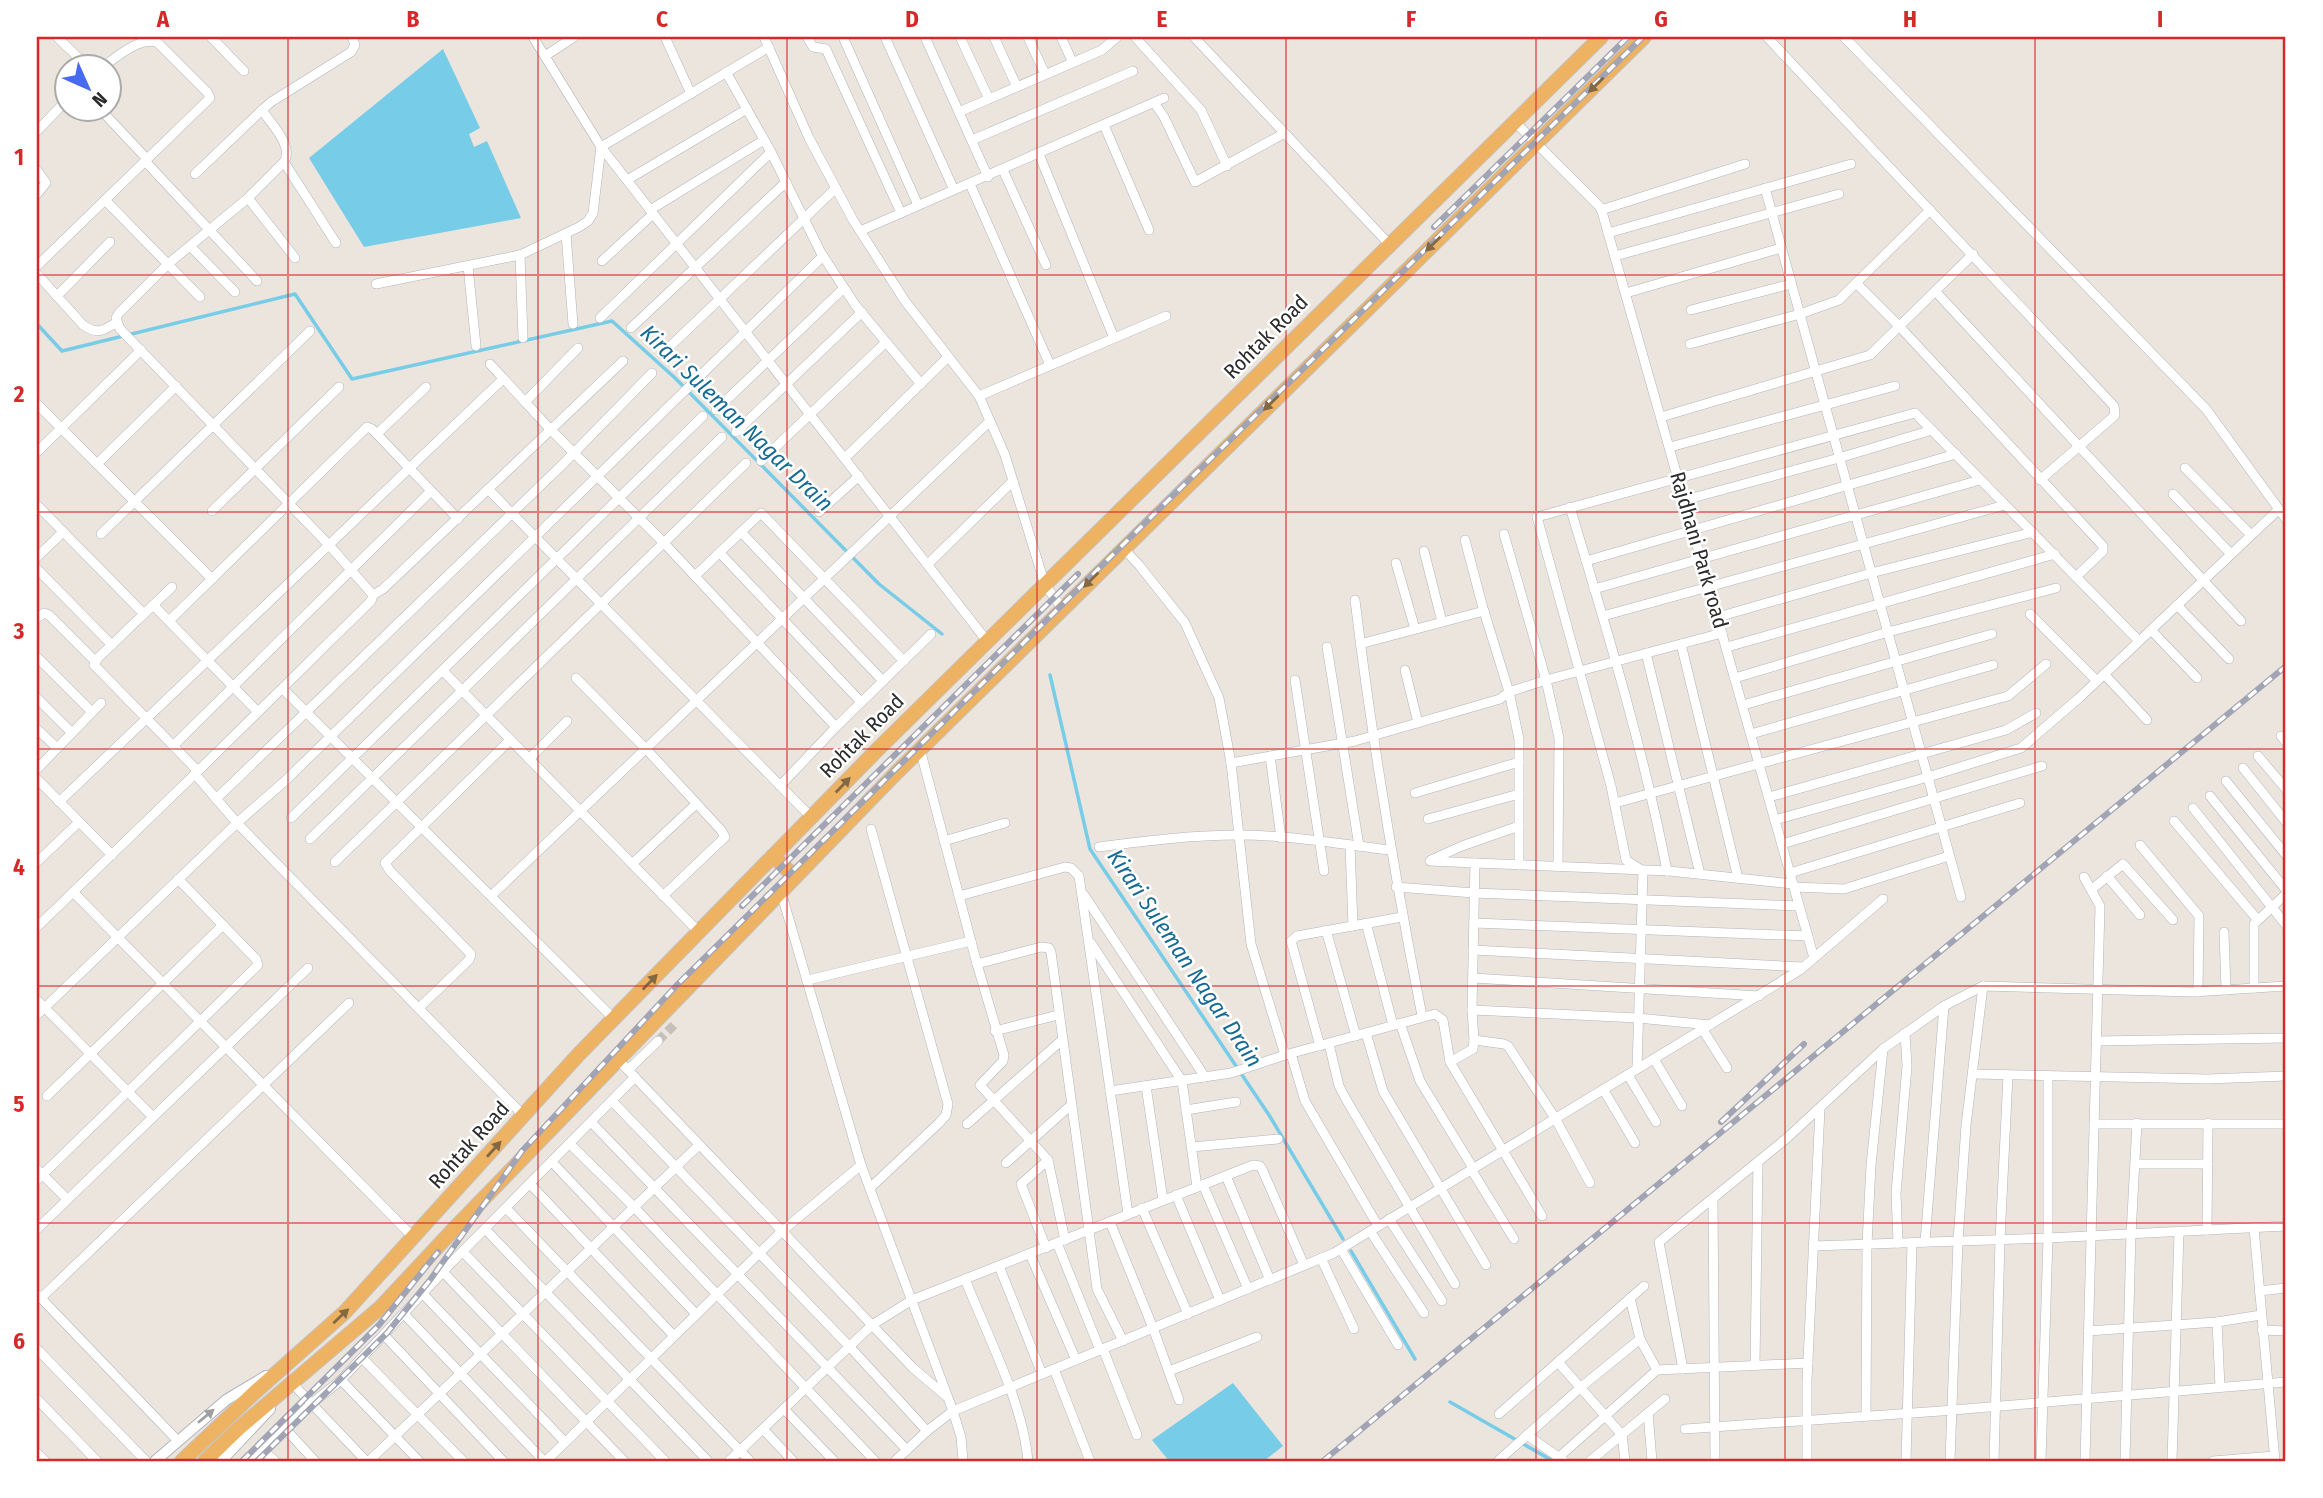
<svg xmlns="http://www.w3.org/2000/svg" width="2323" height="1498" font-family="'Fira Sans Condensed',sans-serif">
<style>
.water{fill:#77cce7}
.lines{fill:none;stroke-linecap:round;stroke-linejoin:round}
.stream{stroke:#77cce7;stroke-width:3.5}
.minor-tunnel{stroke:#c5c0b9;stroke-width:9;stroke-dasharray:9 4.5;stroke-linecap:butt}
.minor-casing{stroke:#b1b4bd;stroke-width:10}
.tertiary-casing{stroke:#b1b4bd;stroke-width:12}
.trunk-casing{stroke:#c4c4c4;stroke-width:16}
.minor{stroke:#fff;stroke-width:9}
.tertiary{stroke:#fff;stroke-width:10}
.trunk{stroke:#eeb263;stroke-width:14}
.rail-casing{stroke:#a0a4b4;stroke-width:6}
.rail{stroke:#fff;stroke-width:3.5;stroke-dasharray:10;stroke-linecap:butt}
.oneway{fill:#836844}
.oneway2{fill:#a0a0a0}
.grid{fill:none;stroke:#d62828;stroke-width:2;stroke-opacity:0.55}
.labels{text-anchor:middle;stroke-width:5;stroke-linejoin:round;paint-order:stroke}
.street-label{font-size:21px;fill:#2b2b2b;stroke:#fff}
.water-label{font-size:23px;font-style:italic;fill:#156b94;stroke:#fff}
.neatline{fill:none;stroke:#d62828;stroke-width:2.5}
.grid-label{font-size:23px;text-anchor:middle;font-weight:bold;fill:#d62828}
</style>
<rect width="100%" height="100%" fill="#ece5dd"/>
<g class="water">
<path d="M443,49L480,128L469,134L474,147L487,141L521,218L364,247L309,158Z"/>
<path d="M1233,1383L1283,1446L1264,1461H1169L1152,1440Z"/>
</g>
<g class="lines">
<g class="stream">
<path d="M37,324L62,351L295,294L352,379L612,321L675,378L879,584L942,634"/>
<path d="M1050,675L1090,849L1269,1115L1343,1239"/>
<path d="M1351,1251L1415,1359"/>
<path d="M1450,1402L1553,1461"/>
</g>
<path class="minor-tunnel" d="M658,1041L676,1023"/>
<defs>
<g id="minor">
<path d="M57,37L87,66"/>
<path d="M211,37L244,71"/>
<path d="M352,37L355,45L351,52L271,102L262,110C271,124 294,146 284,162L248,198L168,264L119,313L116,318L120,329L329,545L373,595L371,601L195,774L237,823L524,1116"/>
<path d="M533,37L601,147L987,641"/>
<path d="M665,37L691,94"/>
<path d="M764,37L809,138L853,220L905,301L979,396L1005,455L1045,585L1062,608"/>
<path d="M807,37L813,47L826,49L901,213"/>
<path d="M843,37L918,205"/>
<path d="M885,37L954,190"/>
<path d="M925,37L988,177"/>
<path d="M960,37L989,99"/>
<path d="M994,37L1017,87"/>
<path d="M1028,37L1045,74"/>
<path d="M1061,37L1072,61"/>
<path d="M1135,37L1201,110L1227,166"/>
<path d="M1194,37L1390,245"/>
<path d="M1767,37L2114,406L2115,415L2112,418L2040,480"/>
<path d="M1844,37L2206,409L2286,519"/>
<path d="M545,56L574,37"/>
<path d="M726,72L771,152L821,253L856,306L921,384"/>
<path d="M1155,104L1164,117L1195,182L1283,134"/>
<path d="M99,108L147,159"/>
<path d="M959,112L1102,50L1117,37"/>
<path d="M1515,122L1601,208L1814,958"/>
<path d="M1104,125L1149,230"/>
<path d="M37,131L66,101"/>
<path d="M972,140L1133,71"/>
<path d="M1039,154L1114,338"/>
<path d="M145,161L257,281"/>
<path d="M284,162L336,243"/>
<path d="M37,170L46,183L37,194"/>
<path d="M1003,170L1046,265"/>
<path d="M195,174L262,110"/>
<path d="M627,180L747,109"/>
<path d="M970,184L1050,365"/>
<path d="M1765,188L1961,897"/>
<path d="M248,198L295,258"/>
<path d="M105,200L200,297"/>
<path d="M650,210L764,140"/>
<path d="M1601,210L1745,164"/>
<path d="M860,231L1164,98"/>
<path d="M1608,233L1851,164"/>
<path d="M566,234L573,324"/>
<path d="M190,246L235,292"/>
<path d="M520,255L523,338"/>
<path d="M1615,256L1839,194"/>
<path d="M602,261L653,214"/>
<path d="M37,266L210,98L207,92L158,43C140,36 118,56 104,66"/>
<path d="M468,266L476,346"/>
<path d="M37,274L83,325C97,335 103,331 117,322"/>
<path d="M1856,283L1900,327L2103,546V551L2077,576"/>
<path d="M376,284L520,255L579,227L588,221L593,213L601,147L769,47"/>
<path d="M1936,292L2241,621"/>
<path d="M1626,293L1781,248"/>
<path d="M57,296L110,242"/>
<path d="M1691,310L1791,284"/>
<path d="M600,318L771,152"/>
<path d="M631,328L786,182"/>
<path d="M1690,344L1800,314L1839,300L1930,210"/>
<path d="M662,354L836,188"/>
<path d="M490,364L550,429L664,543L836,727L780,786"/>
<path d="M979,396L1166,316"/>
<path d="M525,402L578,348"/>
<path d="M37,404L212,579"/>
<path d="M716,410L844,288"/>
<path d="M1661,417L1870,355L1973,254"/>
<path d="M736,432L862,312"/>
<path d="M377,434L426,387"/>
<path d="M1670,447L1895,386"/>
<path d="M37,452L141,350"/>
<path d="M845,458L948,357"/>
<path d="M761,461L886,342"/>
<path d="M97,464L176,386"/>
<path d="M2185,468L2251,535"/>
<path d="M488,489L811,817"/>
<path d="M2173,494L2231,554"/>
<path d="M1685,500L1839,458L1932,430"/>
<path d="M37,505L144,614"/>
<path d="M1570,507C1606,627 1643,747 1667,871"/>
<path d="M212,511L339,387"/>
<path d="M819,512L859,476"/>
<path d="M741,532L883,681"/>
<path d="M101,534L310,331"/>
<path d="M1504,534L1546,680L1559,738L1558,867"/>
<path d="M1465,540L1483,608L1509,692L1519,739V865"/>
<path d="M1123,548L1139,565L1185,623L1219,698L1231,763L1251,944L1285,1055"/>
<path d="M1424,551L1442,622"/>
<path d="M720,553L861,702"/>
<path d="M37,557L63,532"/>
<path d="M1586,561L1956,454"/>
<path d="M1396,563L1415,629"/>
<path d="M928,564L1013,481"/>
<path d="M37,569L112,645"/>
<path d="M695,576L761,513L904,661"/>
<path d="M172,587L98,658L94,665L197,770"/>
<path d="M1594,589L1980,480"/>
<path d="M373,595L383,589L623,361"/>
<path d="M1355,600C1372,740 1395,878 1422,1016"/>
<path d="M153,605L258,712"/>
<path d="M2177,605L2229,659"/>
<path d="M2030,614L2097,681"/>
<path d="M1603,616L2005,505"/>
<path d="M1718,617L1871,573L2033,532"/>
<path d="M37,618L44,613L49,615L95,661"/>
<path d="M169,621L367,427L372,429L458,519"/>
<path d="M2151,630L2197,678"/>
<path d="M1360,644L1484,611"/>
<path d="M1681,644L1738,878"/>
<path d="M1327,647L1359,846"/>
<path d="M1727,647L2055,554"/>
<path d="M1646,653L1700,874"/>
<path d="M37,657L92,712"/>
<path d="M1405,670L1418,723"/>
<path d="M443,671L699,932"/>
<path d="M2104,674L2147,720"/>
<path d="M576,678L647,750L721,830L725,837L663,896"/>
<path d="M1735,678L1888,632L2056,588"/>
<path d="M1295,680L1324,871"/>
<path d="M283,689L614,1019"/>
<path d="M37,698L72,733"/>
<path d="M1743,705L1992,634"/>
<path d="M836,727L931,634"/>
<path d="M37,729L57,748"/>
<path d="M1751,734L1993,665"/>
<path d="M2281,736L2286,742"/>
<path d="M173,746L431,491"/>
<path d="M920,749L977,964L1004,1055L1003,1061L980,1085L1048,1160L1065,1240"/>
<path d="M1270,756L1281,838"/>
<path d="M2258,756L2286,789"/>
<path d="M529,759L567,721"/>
<path d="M1231,763L1355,741L1500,699L1509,692L1546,680L1722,633"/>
<path d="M2243,768L2286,822"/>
<path d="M37,769L101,703"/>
<path d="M37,779L112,855"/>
<path d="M2226,781L2286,855"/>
<path d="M1415,793L1519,762"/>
<path d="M2210,796L2286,890"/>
<path d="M1769,797L2006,730L2036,713"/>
<path d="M216,799L563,464L652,373"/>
<path d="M59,802L503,379"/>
<path d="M1615,803L2008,696L2046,664"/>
<path d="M2193,808L2286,925"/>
<path d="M291,818L703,416"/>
<path d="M1428,819L1519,794"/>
<path d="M1775,820L1928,777L2021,748L2079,698L2278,510"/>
<path d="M2174,821L2257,919"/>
<path d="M310,839L722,437"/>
<path d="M944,841L1005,823"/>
<path d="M1782,844L2042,766"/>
<path d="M1350,845L1353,926"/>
<path d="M2140,845L2199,916L2198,992"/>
<path d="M1099,847C1145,841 1192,835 1239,835C1290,835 1340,844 1390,850"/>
<path d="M1431,860L1462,846L1519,826"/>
<path d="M1430,861L1475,863L1472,1010L1474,1040L1504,1044L1508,1046L1555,1118L1590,1183"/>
<path d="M37,862L79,822"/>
<path d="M335,862L746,463"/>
<path d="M1475,863L1669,871L1793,884"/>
<path d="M632,864L696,804"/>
<path d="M1790,873L2020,803"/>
<path d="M2107,876L2140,915"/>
<path d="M2084,877L2100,906L2085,1461"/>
<path d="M1396,887L1474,893L1799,906"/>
<path d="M1794,887L1844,889L1949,856"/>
<path d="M2092,889L2123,864L2173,920"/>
<path d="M73,892L414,1238"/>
<path d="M781,892L861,1165L953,1411L961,1437L963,1461"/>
<path d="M1084,895L1205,1077"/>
<path d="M491,896L990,421"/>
<path d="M959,896L1065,867L1071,868L1079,876L1128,1214"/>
<path d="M1366,923L1393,1025"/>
<path d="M1474,923L1808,936"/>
<path d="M37,927L195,774"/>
<path d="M1326,930L1356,1036"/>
<path d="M2224,932L2226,990"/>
<path d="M1091,943L1182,1081L1197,1187"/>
<path d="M1473,950L1803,967"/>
<path d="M977,964L1041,947L1049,948L1051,952L1097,1289L1123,1341"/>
<path d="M1473,978L1759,996"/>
<path d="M808,980L971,941"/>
<path d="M2254,988V924L2286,894"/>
<path d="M37,1000L153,1117"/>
<path d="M420,1007L469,960L471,954L390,871L385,863L510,740"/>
<path d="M1472,1010L1638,1018L1710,1025"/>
<path d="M37,1015L237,823L286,780L823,256"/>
<path d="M1400,1023L1420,1081L1473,1168"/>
<path d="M1703,1030L1727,1068"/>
<path d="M995,1031L1058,1015"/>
<path d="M1366,1033L1383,1091L1486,1265"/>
<path d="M2096,1041L2286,1038"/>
<path d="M1329,1044L1339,1086L1347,1101L1455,1284"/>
<path d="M1320,1046L1291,941L1297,936L1402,917"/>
<path d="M1291,1054L1305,1101L1378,1226"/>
<path d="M1654,1059L1682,1106"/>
<path d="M1450,1062L1473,1049L1474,1040"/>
<path d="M624,1066L628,1070L658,1041"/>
<path d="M1637,1069L1643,871L1626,860L1611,786L1537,517L1915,413L2139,641"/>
<path d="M628,1070L913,1368L946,1396"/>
<path d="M1973,1074L2208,1079L2286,1076"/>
<path d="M1628,1075L1656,1122"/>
<path d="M1146,1086L1163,1200"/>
<path d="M1603,1089L1635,1143"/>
<path d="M1110,1091L1231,1073L1285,1055L1435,1014L1443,1020L1450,1062L1542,1216"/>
<path d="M47,1096L223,925"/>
<path d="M612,1101L849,1346L927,1431"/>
<path d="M1186,1110L1236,1102"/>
<path d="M591,1122L907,1450"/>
<path d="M967,1124L1062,1040"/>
<path d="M2094,1124H2286"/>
<path d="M570,1144L634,1207L875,1461"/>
<path d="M1192,1147L1278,1139"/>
<path d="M552,1162L696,1314"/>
<path d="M1006,1163L1071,1105"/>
<path d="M2136,1164H2208"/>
<path d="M37,1169L67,1199"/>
<path d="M1471,1169L1514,1239"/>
<path d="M1226,1176L1270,1280"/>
<path d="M37,1180L258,965L256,959L178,879"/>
<path d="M530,1184L674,1336"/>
<path d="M1203,1185L1248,1289"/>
<path d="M870,1188L939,1123L946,1115L948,1104L871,829"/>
<path d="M1176,1195L1220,1300"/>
<path d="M1713,1200L1715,1461"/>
<path d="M506,1208L750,1461"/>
<path d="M1142,1208L1188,1314"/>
<path d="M1389,1219L1442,1301"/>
<path d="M1110,1222L1153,1328L1179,1400"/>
<path d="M2254,1228L2275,1461"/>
<path d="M37,1229L308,968"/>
<path d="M485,1229L708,1461"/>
<path d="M2207,1230L2208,1123"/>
<path d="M1370,1231L1424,1313"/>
<path d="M1925,1242L1944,1006"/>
<path d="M1057,1243L1100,1350"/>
<path d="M1898,1243L1896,1193L1907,1066L1905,1033"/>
<path d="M1813,1246L2048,1238L2286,1226"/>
<path d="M1046,1248L1021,1184L1048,1160"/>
<path d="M1341,1249L1398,1345"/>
<path d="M463,1252L665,1461"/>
<path d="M1030,1254L1076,1360"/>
<path d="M1321,1258L1354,1329"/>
<path d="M999,1266L1042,1374"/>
<path d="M443,1272L624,1461"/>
<path d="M965,1279C987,1335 1023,1403 1028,1461"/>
<path d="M2259,1291L2286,1288"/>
<path d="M423,1294L565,1442"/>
<path d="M38,1295L177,1440"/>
<path d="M41,1298L349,1003"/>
<path d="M404,1314L544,1461"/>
<path d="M2217,1322L2220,1387"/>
<path d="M2262,1330L2286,1331"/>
<path d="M2088,1331L2217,1322L2261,1315"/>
<path d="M384,1335L503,1461"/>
<path d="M1640,1339L1657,1370"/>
<path d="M37,1349L146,1461"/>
<path d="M1103,1349L1137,1435"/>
<path d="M362,1358L463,1461"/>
<path d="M1558,1362L1622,1435L1625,1461"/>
<path d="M1755,1365L1758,1162"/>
<path d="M1054,1369L1090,1461"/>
<path d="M1683,1369L1659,1242L1787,1138L1883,1049L1944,1006L1983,986L2193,992L2286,986"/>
<path d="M1169,1371L1257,1337"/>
<path d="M341,1380L419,1461"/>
<path d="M293,1384L366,1461"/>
<path d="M37,1399L97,1461"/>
<path d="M784,1409L834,1461"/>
<path d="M1648,1413L1652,1461"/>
<path d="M1499,1414L1644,1286"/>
<path d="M1866,1415L1867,1244L1871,1165L1883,1049"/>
<path d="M763,1429L793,1461"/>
<path d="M1685,1429L1941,1411L2286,1382"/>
<path d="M290,1434L315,1461"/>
<path d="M1527,1435L1564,1461"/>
<path d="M37,1453L45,1461"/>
<path d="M267,1454L275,1461"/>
<path d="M1559,1457L1657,1370L1808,1363"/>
<path d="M253,1461L311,1404L341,1380L453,1261L635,1077"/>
<path d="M369,1461L699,1145"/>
<path d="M546,1461L781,1232L861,1165"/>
<path d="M729,1461L872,1325L912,1300L1253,1165L1260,1166L1262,1169L1304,1265"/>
<path d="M895,1461L927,1431L953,1411L1334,1253L1800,970L1883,899"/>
<path d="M1498,1461L1580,1388L1640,1339L1630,1298"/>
<path d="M1590,1461L1665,1399"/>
<path d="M1807,1461V1381L1820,1109"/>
<path d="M1906,1461L1912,1243"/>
<path d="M1950,1461L1958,1241L1966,1125L1983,986"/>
<path d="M1994,1461L2000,1240L2008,1075"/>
<path d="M2041,1461L2048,1238V1076"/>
<path d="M2125,1461L2131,1234L2137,1123"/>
<path d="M2172,1461L2179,1232"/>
<path d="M2213,1461L2274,1456"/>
</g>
<g id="tertiary">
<path d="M155,1461L226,1400L266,1376"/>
<path d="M221,1461L270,1409"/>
</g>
<g id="trunk">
<path d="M773,856L795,877"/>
<path d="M182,1461L254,1393L345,1312L579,1054L878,749L1601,37"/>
<path d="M205,1461L238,1429L381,1307L454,1229L896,773L1644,37"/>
</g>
</defs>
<use href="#minor" class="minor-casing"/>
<use href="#tertiary" class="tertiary-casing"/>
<use href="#trunk" class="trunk-casing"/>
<use href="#minor" class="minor"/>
<use href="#tertiary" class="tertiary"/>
<use href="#trunk" class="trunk"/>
<defs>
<g id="rail">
<path d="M1434,227L1628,37"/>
<path d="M742,906L1078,574"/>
<path d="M1721,1122L1804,1044"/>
<path d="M242,1461L379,1325L438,1252"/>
<path d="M257,1461L387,1333L430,1280L522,1151L677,985L1148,520L1643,37"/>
<path d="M1323,1461L2286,666"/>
</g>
</defs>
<use href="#rail" class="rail-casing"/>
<use href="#rail" class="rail"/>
</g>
<defs><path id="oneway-solid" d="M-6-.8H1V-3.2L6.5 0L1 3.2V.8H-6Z" transform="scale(1.75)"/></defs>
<g class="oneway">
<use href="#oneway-solid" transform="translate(1596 85) rotate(136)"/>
<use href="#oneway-solid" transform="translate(1433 244) rotate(136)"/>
<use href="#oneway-solid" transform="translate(1271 403) rotate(136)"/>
<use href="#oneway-solid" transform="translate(1091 580) rotate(135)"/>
<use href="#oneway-solid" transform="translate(843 785) rotate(-46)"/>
<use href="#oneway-solid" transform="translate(650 982) rotate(-46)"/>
<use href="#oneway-solid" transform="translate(494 1149) rotate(-48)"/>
<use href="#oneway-solid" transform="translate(341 1316) rotate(-43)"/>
</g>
<use class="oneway2" href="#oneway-solid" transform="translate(206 1416) rotate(-40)"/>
<path class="grid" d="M288,37V1461M538,37V1461M787,37V1461M1037,37V1461M1286,37V1461M1536,37V1461M1785,37V1461M2035,37V1461M37,275H2286M37,512H2286M37,749H2286M37,986H2286M37,1223H2286"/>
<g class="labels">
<g class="street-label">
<text transform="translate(1266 337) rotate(-45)" y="7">Rohtak Road</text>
<text transform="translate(1699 550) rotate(74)" y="7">Rajdhani Park road</text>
<text transform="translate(862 736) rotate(-45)" y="7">Rohtak Road</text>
<text transform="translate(469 1145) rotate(-48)" y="7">Rohtak Road</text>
</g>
<g class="water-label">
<text transform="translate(737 418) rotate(44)" y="8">Kirari Suleman Nagar Drain</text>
<text transform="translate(1185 958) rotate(56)" y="8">Kirari Suleman Nagar Drain</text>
</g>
</g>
<rect width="2323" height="1498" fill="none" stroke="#ffffff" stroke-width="77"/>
<g transform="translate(88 88) rotate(135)"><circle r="33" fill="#ffffff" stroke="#aaaaaa" stroke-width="2"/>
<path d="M0-5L12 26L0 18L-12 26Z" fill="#476aef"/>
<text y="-10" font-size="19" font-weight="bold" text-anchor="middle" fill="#2b2b2b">N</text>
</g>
<rect x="38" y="38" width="2246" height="1422" class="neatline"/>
<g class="grid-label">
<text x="163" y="27">A</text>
<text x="413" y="27">B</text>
<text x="662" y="27">C</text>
<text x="912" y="27">D</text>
<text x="1162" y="27">E</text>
<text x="1411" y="27">F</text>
<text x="1661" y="27">G</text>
<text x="1910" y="27">H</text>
<text x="2160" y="27">I</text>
<text x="19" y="165">1</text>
<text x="19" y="402">2</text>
<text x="19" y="639">3</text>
<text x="19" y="875">4</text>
<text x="19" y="1112">5</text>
<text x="19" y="1349">6</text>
</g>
</svg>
